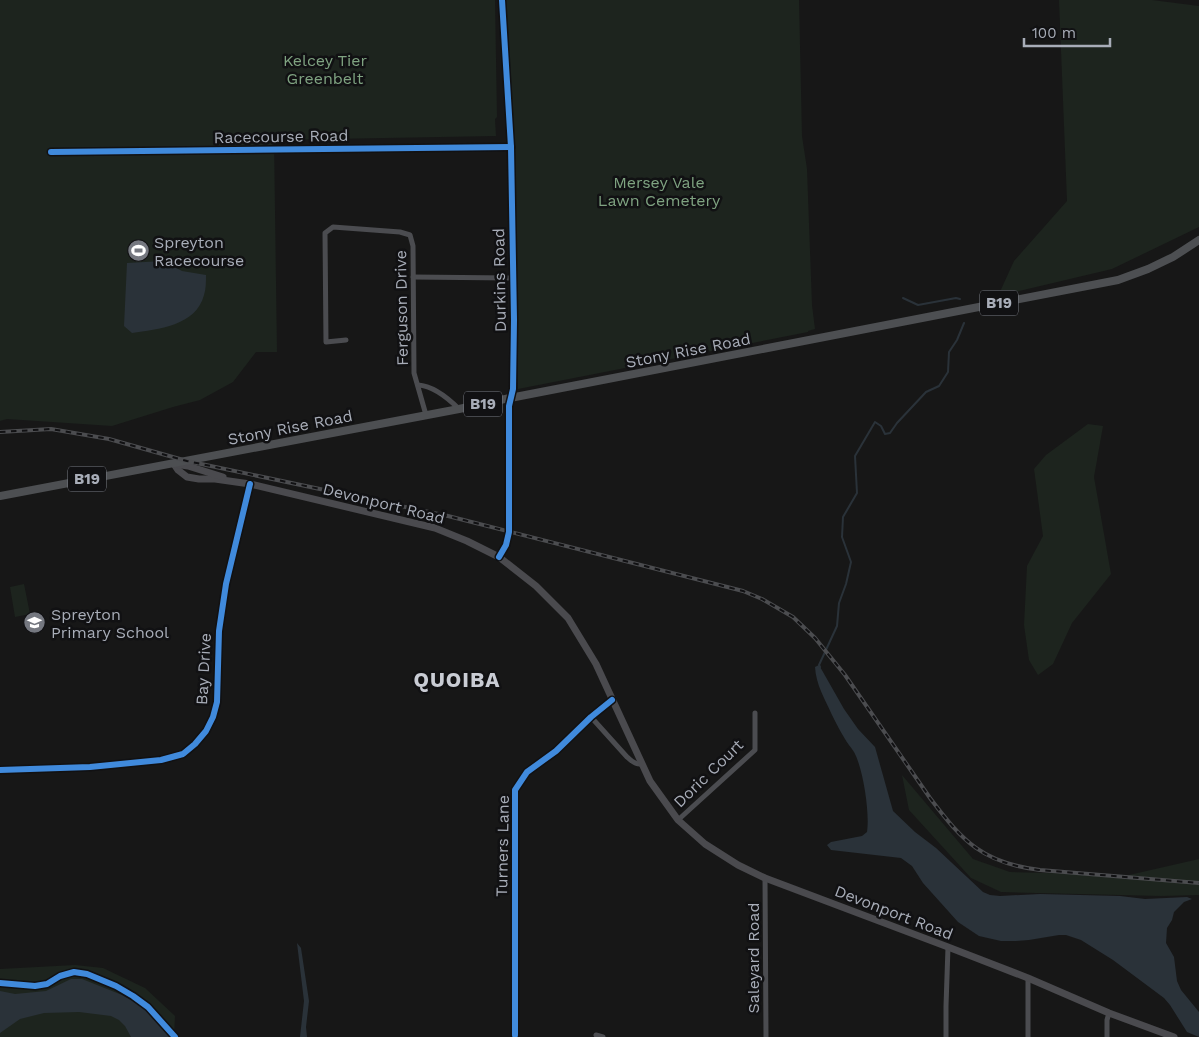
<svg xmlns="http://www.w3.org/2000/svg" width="1199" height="1037" font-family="'Work Sans',sans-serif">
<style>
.green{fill:#1d241e}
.water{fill:#2a3239}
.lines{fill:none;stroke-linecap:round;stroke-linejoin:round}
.stream{stroke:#2a3239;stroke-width:2}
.minor{stroke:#4b4c50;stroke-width:5}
.secondary{stroke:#4a4a4e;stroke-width:7}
.primary{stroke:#4d4f52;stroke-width:8}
.rail-casing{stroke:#4b4c4f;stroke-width:4}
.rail{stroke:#111113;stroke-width:2;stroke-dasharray:5.5;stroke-linecap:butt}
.cycleway-casing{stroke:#111113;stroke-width:9}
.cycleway{stroke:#408adc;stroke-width:6}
.labels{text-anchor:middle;stroke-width:5;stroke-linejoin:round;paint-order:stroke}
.shield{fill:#111113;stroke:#7b7e86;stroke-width:1}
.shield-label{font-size:15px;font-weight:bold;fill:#a8adb8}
.park-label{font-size:16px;fill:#7fa381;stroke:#111113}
.street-label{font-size:16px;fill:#a8adb8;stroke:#111113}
.poi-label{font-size:16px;fill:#a8adb8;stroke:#111113;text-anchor:start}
.district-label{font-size:21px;font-weight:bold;letter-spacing:1px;fill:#c9ccd4;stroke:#111113}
</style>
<rect width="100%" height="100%" fill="#171717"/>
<g class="green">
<path d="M0,0H495L497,117L495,119L496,136L274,140L277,352H256L233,382L200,400L173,407L112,426L7,419L0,421Z"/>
<path d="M505,0H799L802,136L807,169L812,305L815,329L808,331V332L518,389L514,137Z"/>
<path d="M1059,0H1152L1199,6V227L1112,269L998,296L1014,261L1067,201Z"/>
<path d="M1088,424L1103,426L1094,477L1111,574L1072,623L1053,664L1038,675L1029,660L1024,625L1027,566L1043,536L1034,469L1046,455Z"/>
<path d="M24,584L30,614L15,617L10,587Z"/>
<path d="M902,775L973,859L1010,872L1129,875L1199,859V895L1161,896L1001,892L971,878L909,810Z"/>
<path d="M75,965L103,968L145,988L175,1016L174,1037H0V969Z"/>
</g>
<g class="water">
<path d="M163,261L182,271L206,275C206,281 206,289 204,295C196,326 158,329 132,333L124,326L127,263Z"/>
<path d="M819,665L844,709L858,729L875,747L893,811L915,832L936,848L983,892L990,895L1000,896L1040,894L1120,896L1145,899L1187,897L1192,899L1184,902L1174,912L1172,920L1167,928L1166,943L1174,957L1177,981L1181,990L1199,1012V1037L1187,1032L1170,1005L1164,998L1113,960L1081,940L1066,935H1059L1029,940L1016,941H1001L979,936L958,922L923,883L912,866L901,858L831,850L827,845L831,842L862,836L867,832C870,813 863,768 854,752C851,747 847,743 845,739C840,731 836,723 832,715C825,699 816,685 815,667Z"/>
<path d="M297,943L301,948L309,1001L306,1027L307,1037H300L304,1001Z"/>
<path d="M71,979H82L122,995L146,1008L152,1013L171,1037H131L125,1026L119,1020L111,1016L79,1012L44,1013L20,1019L0,1033V991L15,994L46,991Z"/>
</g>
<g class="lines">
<g class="stream">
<path d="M903,298L918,305L956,298L960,299"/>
<path d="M820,667L819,665L837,626L839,603L846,584L851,562L842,537L843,517L857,493L855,456L875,422L881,426L885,434L890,433L897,423L926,392L939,386L948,372L949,352L957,340L964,323"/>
</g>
<g class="minor">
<path d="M51,152L511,147"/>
<path d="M413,277L513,278"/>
<path d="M346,340L326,342L325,233L333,227L400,232L410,235L413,246L414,373L426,415"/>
<path d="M418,385C434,386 448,398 459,409"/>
<path d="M499,557L506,545L509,532V406L513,389L514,320L511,147L502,0"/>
<path d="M591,717L627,757C631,760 635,765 641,764"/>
<path d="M0,770L90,767L161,760L183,754L195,744L206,731L213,717L217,702L219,631L226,584L250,484"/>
<path d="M678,820L755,750V713"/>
<path d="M765,878L766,1037"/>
<path d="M515,1035V790L527,772L556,751L591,717L612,700"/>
<path d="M596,1035L603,1037"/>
<path d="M946,1037V1006L948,947"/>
<path d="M1028,1037V978"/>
<path d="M1107,1037V1020L1109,1013"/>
</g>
<g class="secondary">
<path d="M174,464L178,470L187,477L199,479H215L250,484L435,528L467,541L499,557L536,586L568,618L596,664L650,781L678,820L705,844L738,865L765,878L948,947L1028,978L1109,1013L1174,1037"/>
<path d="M175,464L188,466L223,477"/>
</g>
<path class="primary" d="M0,496L459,409L510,398L1118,280L1148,269L1173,257L1199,240"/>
<defs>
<path id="rail" d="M0,432L51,429L109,439L187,461L448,516L743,591L762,599L793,617L815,638L845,675L930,798C963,842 983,863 1040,870L1199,883"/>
</defs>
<use href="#rail" class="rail-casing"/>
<use href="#rail" class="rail"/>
<defs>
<g id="cycleway">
<path d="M51,152L511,147"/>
<path d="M499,557L506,545L509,532V406L513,389L514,320L511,147L502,0"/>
<path d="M0,770L90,767L161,760L183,754L195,744L206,731L213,717L217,702L219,631L226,584L250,484"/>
<path d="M0,983L35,986L47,984L60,976L74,972L87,974L116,986L133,996L148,1007L175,1037"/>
<path d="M515,1035V790L527,772L556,751L591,717L612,700"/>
</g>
</defs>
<use href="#cycleway" class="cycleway-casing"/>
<use href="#cycleway" class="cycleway"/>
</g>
<defs>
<symbol id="stadium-disc" viewBox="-11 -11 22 22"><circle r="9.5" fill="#757880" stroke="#111113"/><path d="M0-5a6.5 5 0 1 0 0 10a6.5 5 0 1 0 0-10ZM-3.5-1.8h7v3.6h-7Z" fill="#fff"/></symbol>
<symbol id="school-disc" viewBox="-11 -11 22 22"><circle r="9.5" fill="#757880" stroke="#111113"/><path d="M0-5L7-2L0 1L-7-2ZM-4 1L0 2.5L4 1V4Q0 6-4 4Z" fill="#fff"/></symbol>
</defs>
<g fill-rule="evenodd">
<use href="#stadium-disc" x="126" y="238" width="25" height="25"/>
<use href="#school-disc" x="22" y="610" width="25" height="25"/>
</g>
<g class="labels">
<g class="shield">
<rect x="980" y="290.5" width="38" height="25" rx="4"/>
<rect x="464" y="391.5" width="38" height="25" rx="4"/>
<rect x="68" y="466.5" width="38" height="25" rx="4"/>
</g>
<g class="shield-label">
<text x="999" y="308">B19</text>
<text x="483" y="409">B19</text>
<text x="87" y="484">B19</text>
</g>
<g class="park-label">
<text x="325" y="66">Kelcey Tier<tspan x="325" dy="18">Greenbelt</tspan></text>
<text x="659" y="188">Mersey Vale<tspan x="659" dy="18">Lawn Cemetery</tspan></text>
</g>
<g class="street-label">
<text transform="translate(281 136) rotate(-1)" y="6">Racecourse Road</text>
<text transform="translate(499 280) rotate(-91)" y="6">Durkins Road</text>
<text transform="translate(401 308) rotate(-91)" y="6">Ferguson Drive</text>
<text transform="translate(688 350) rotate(-11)" y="6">Stony Rise Road</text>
<text transform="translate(290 427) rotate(-11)" y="6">Stony Rise Road</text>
<text transform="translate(384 503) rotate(14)" y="6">Devonport Road</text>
<text transform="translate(203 669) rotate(-87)" y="6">Bay Drive</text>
<text transform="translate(708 773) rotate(-44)" y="6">Doric Court</text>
<text transform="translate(502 846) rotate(-89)" y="6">Turners Lane</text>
<text transform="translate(894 912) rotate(21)" y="6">Devonport Road</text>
<text transform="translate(753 958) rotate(-90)" y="6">Saleyard Road</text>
</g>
<g class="poi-label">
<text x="154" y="248">Spreyton<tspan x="154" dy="18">Racecourse</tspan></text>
<text x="51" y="620">Spreyton<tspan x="51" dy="18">Primary School</tspan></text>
</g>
<g class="district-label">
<text x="457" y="687">QUOIBA</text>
</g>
</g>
<path d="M1024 38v8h86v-8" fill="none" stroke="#a8adb8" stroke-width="2.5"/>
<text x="1032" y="38" font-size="15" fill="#a8adb8" stroke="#111113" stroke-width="4" paint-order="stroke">100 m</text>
</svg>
